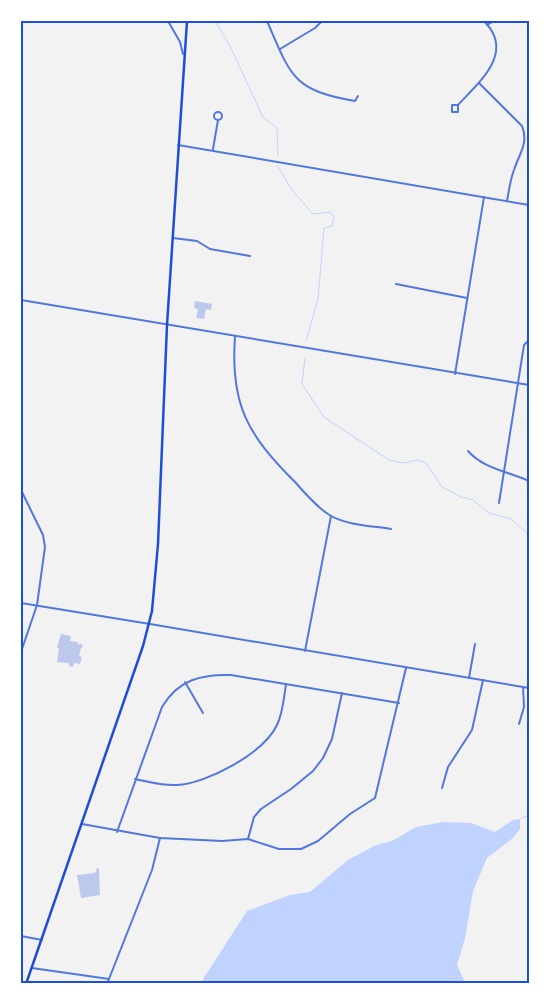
<svg xmlns="http://www.w3.org/2000/svg" width="550" height="1005" font-family="'Space Grotesk',sans-serif">
<style>
.water{fill:#bfd3fe}
.lines{fill:none;stroke-linecap:round;stroke-linejoin:round}
.stream{stroke:#bfd3fe;stroke-width:1}
.building{fill:#bdc9ec}
.minor{stroke:#5277de;stroke-width:2}
.tertiary{stroke:#5277de;stroke-width:2}
.secondary{stroke:#1d4ed8;stroke-width:2.5}
.neatline{fill:none;stroke:#1d4ed8;stroke-width:2}
</style>
<rect width="100%" height="100%" fill="#f2f2f2"/>
<path class="water" d="M520,819V829L513,838L487,858L473,891L465,938L457,965L466,984H200L247,911L290,895L310,892L348,860L374,846L394,840L416,827L443,822L471,823L495,832L513,820Z"/>
<g class="lines">
<g class="stream">
<path d="M215,21L230,46L263,117L277,128L278,155"/>
<path d="M277,165L292,190L313,214L330,212L334,217L332,226L324,228L318,299L306,341"/>
<path d="M305,358L302,384L324,417L389,460L403,463L418,460L426,463L442,487L461,497L473,500L489,513L511,519L529,535"/>
<path d="M520,819L529,815"/>
</g>
</g>
<g class="building">
<path d="M195,301L212,304L211,310L206,309L204,319L196,318L198,310L194,307Z"/>
<path d="M61,634L71,636L70,641L78,642V645L81,643L83,647L81,648L79,656L82,657L80,664L74,663L73,667L69,666V663L57,662L59,648H57Z"/>
<path d="M97,868L99,869L100,895L81,898L77,875L95,873Z"/>
</g>
<g class="lines">
<g class="minor">
<path d="M267,21C291,76 292,90 355,101L358,96"/>
<path d="M487,25L494,21"/>
<path d="M280,49L315,28L322,21"/>
<path d="M479,83L522,126C529,143 519,154 514,170C510,180 509,191 507,201"/>
<path d="M458,105H452V112H458V105C478,83 516,53 484,21"/>
<circle cx="218" cy="116" r="4"/>
<path d="M178,145L529,205"/>
<path d="M213,149L218,120"/>
<path d="M173,238L197,241L210,249L250,256"/>
<path d="M396,284L467,298"/>
<path d="M21,300L529,385"/>
<path d="M235,337C230,405 248,435 295,482C305,493 317,508 331,516C347,525 372,526 391,529"/>
<path d="M455,374L484,197"/>
<path d="M468,451C484,469 507,471 529,481"/>
<path d="M21,490L43,535L45,547L37,605L21,652"/>
<path d="M499,503L524,345L529,340"/>
<path d="M21,603L150,624"/>
<path d="M305,651L331,516"/>
<path d="M469,678L475,644"/>
<path d="M185,682L203,713"/>
<path d="M519,724L524,707L523,687"/>
<path d="M135,779C149,782 163,786 177,785C206,784 264,753 277,725C283,713 284,697 286,684"/>
<path d="M442,788L448,767L472,730L483,680"/>
<path d="M82,824L160,838L222,841L248,839L279,849H301L318,841L350,814L375,798L406,668"/>
<path d="M117,832L162,707C178,680 201,674 231,675L399,703"/>
<path d="M248,839L254,817L261,809L291,789L313,771L323,758L332,739L342,693"/>
<path d="M21,936L42,940"/>
<path d="M32,968L109,979"/>
<path d="M107,984L152,870L160,838"/>
</g>
<g class="tertiary">
<path d="M168,21L180,42L183,54"/>
<path d="M150,624L529,688"/>
</g>
<path class="secondary" d="M26,984L143,646L152,611L158,544L167,325L187,21"/>
</g>
<rect width="550" height="1005" fill="none" stroke="#ffffff" stroke-width="45"/>
<rect x="22" y="22" width="506" height="960" class="neatline"/>
</svg>
